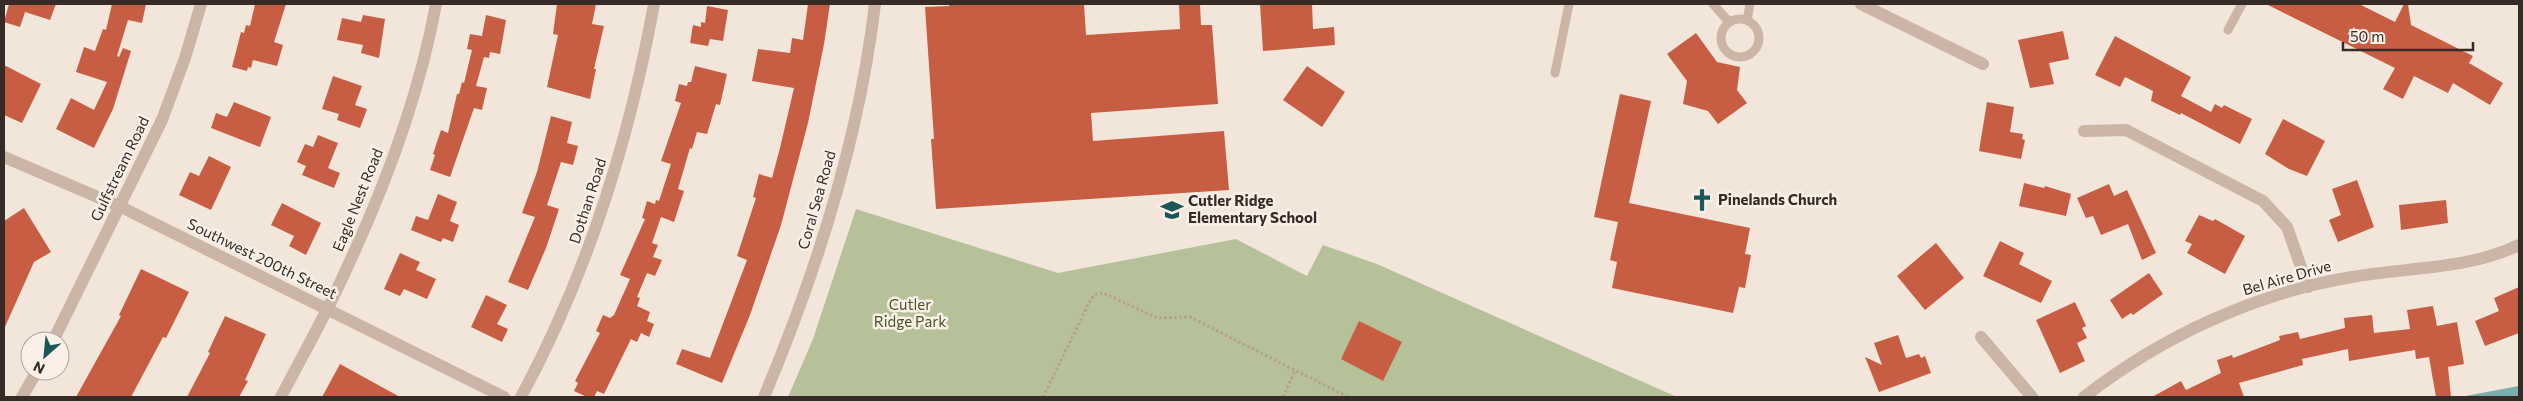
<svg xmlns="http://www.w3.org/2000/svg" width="2523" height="401" font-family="Commissioner,sans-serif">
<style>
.green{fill:#b6c19a}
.water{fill:#79afaf}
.building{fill:#c75e43}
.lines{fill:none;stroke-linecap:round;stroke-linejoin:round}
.path{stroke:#b69f91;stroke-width:3;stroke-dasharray:2.5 2.5;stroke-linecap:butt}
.service{stroke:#cab5a6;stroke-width:9}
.minor{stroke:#cab5a6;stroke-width:12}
.tertiary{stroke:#cab5a6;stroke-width:12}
.labels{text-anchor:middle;stroke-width:5;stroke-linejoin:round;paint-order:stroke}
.street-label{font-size:15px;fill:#362b27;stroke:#faf0e7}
.poi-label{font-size:15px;font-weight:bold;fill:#362b27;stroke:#faf0e7;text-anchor:start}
.park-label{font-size:15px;fill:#47552b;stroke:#faf0e7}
</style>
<rect width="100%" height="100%" fill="#f2e6db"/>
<path class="green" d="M856,209L1058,273L1236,239L1307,276L1323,245L1377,264L1677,397H788L813,339Z"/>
<path class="water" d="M2519,386V397H2460Z"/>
<g class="building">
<path d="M9,4H56L50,20L25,12L20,27L4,22Z"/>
<path d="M112,4H146L142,23L128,20L117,56L119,57L123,48L131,51L113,109L94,148L56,129L71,98L94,110L107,82L76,72L84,47L95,51L103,29L106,30Z"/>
<path d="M255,4H286L274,42L283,45L277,66L253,60L251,68L248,67L247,71L232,67L241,32L244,33L246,25L250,26Z"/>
<path d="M557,4H596L592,24L604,26L594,69H596L590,99L547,87L558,35L553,34Z"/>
<path d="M808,4H830L824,44L808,123L781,225L750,315L722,383L676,364L682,349L710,358L747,260L737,256L756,198L753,197L759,174L772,178L780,148L794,88L752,81L758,49L790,53L792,38L803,40Z"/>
<path d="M949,4H1084L1086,35L1180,29L1179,4H1200L1201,25H1212L1218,104L1091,113L1093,141L1224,131L1229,190L936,209L931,139H934L925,7L949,6Z"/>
<path d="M1260,4H1312L1313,29L1334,27L1335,45L1263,51Z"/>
<path d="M2266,4H2359L2395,22L2404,4H2408L2411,25L2473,56L2469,63L2503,83L2490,105L2453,83L2448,93L2414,76L2403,99L2383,89L2395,68Z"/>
<path d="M707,6L728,10L723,41L710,39L708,46L690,43L693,25L701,27V22L705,23Z"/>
<path d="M363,15L385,19L379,58L361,53L363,45L337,40L342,18L361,22Z"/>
<path d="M486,15L506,20L500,54L490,52L489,58L484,57L476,86L487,88L482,110L474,108L450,177L430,170L435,155L433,154L441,130L448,133L457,94H459L462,82L464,83L472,50L467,49L470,34L482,36Z"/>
<path d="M2063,31L2069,59L2049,63L2054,84L2030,88L2018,40Z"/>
<path d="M1696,33L1717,62L1740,67L1737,90L1747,103L1718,124L1708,111L1683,104L1687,81L1667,54Z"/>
<path d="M2115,36L2191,77L2181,96L2211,112L2215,104L2222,108L2224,105L2252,119L2240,144L2181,113L2180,115L2151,101L2153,91L2125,77L2120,87L2095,75Z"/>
<path d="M4,65L41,84L22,123L4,115Z"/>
<path d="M695,66L727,74L720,105L716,104L707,134L697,132L692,149L690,148L678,189L684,191L674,222L661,217L652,243L658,245L653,257L662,260L655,276L647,273L637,297L640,298L637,306L650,312L647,321L654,324L649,337L641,333L637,342L631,339L604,394L597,391L594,397H587L574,391L578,383L575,381L600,333L596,331L603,315L610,318L614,315L630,279L620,275L645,219L642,218L647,201L655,204L656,200L659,201L671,164L661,161L681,103L675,101L679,84L687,86L688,82H691Z"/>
<path d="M1307,66L1345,92L1322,127L1283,100Z"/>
<path d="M333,76L362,86L355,105L367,109L360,128L337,120L339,114L322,109Z"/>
<path d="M1620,94L1651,101L1629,203L1750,228L1745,254L1751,255L1745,288L1739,287L1733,313L1612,288L1617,262L1610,260L1618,222L1594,217Z"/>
<path d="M234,102L271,117L260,147L211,128L216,113L227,117Z"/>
<path d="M1987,102L2014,107L2010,132L2023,134L2022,139L2025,140L2021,159L1979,151Z"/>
<path d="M551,116L572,122L567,143L578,146L573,165L561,162L547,205L559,209L546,248L528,290L508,282L535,217L522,213L537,172Z"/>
<path d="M2283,119L2325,141L2307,176L2289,169L2265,154Z"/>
<path d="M318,135L338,143L328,168L340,173L334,188L302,175L306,166L297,162L305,144L313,147Z"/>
<path d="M209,156L231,167L211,210L179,195L190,172L199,176Z"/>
<path d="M2357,180L2374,227L2338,242L2329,220L2341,215L2332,189Z"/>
<path d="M2024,183L2044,188L2045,186L2071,194L2066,216L2019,206Z"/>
<path d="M2109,184L2114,196L2127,190L2156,253L2142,260L2128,224L2101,235L2093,216L2086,218L2077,198Z"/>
<path d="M438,194L457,202L450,221L459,225L453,242L443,238L441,242L411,230L416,216L428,220Z"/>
<path d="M2446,200L2448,223L2401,230L2399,205Z"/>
<path d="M282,203L321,223L306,255L289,246L294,236L271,225Z"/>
<path d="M24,208L51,252L34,262L4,329V221Z"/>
<path d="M2199,215L2213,221L2215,219L2245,236L2225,274L2187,253L2192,244L2185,241Z"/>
<path d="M2000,241L2024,253L2019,264L2052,281L2041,303L1983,276Z"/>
<path d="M1936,243L1964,278L1925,310L1897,276Z"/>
<path d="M400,253L420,262L416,270L436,279L427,299L404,289L400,296L384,289Z"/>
<path d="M141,269L189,292L166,338L163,337L131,397H76L121,316L119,315Z"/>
<path d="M2149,273L2163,294L2133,315L2131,313L2122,319L2110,300Z"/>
<path d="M2519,287V333L2485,346L2475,321L2499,311L2494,298Z"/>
<path d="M486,295L507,305L497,324L508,329L502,342L471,327Z"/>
<path d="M2075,302L2086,326L2082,328L2087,338L2077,343L2085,361L2060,373L2036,320Z"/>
<path d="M2433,306L2437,326L2457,322L2464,364L2448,367L2451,397H2436L2429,357L2416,359L2415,350L2349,361L2348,349L2302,359L2303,365L2239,383L2244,397H2152L2181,381L2186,390L2221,373L2217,360L2232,355L2233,358L2280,340L2279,336L2298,332L2300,339L2345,328L2344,318L2372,315L2374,333L2410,329L2407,310Z"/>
<path d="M225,316L266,334L245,380L248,381L239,397H187L210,353L208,352Z"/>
<path d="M1359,321L1402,342L1383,381L1341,359Z"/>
<path d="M1898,335L1906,358L1919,354L1921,358L1925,356L1931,373L1879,392L1865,357L1882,365L1874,343Z"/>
<path d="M340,364L400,397H322Z"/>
</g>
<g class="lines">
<g class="path">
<path d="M1043,397L1091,299L1096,294L1103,293L1157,318L1190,317L1348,397"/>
<path d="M1283,397L1295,371"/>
</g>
<g class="service">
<path d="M1713,4L1729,22"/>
<circle cx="1740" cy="38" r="19"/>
<path d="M1747,20L1750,4"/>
<path d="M2228,30L2242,4"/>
<path d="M1555,73L1569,4"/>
</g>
<g class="minor">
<path d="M1861,4L1983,64"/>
<path d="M2084,131L2126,130L2263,201L2287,227L2308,287"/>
<path d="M4,157L121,207L504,397"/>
<path d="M1981,337L2032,397"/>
<path d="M281,397C302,356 326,315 345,272C385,187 419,97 436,4"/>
<path d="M521,397C588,273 629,142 654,4"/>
<path d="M764,397C817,271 859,140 875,4"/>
<path d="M2084,397C2161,337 2255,293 2352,277C2408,267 2467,270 2519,245"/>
</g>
<g class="tertiary">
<path d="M53,341L162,120L185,58L201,4"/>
<path d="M22,397L37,371"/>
</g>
</g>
<defs>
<symbol id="church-bare" viewBox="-9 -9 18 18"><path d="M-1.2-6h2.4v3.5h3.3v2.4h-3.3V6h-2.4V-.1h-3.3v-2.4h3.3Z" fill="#1c5758" stroke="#faf0e7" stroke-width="2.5" paint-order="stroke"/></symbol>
<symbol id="school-bare" viewBox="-9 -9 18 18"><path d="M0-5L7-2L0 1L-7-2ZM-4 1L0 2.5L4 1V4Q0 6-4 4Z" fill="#1c5758" stroke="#faf0e7" stroke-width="2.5" paint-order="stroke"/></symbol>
</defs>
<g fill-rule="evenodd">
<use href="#church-bare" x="1686" y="184" width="32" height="32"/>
<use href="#school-bare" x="1156" y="194" width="32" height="32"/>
</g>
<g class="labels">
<g class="street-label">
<text transform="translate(120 169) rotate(-64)" y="5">Gulfstream Road</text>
<text transform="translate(358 200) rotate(-68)" y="5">Eagle Nest Road</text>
<text transform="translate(817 200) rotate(-74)" y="5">Coral Sea Road</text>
<text transform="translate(588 201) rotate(-72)" y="5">Dothan Road</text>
<text transform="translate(262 259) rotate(26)" y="5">Southwest 200th Street</text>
<text transform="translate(2287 278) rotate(-16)" y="5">Bel Aire Drive</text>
</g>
<g class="poi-label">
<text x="1718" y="205">Pinelands Church</text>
<text x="1188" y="206">Cutler Ridge<tspan x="1188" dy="17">Elementary School</tspan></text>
</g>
<g class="park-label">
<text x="910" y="310">Cutler<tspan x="910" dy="17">Ridge Park</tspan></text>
</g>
</g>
<rect width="2523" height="401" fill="none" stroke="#362b27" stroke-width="10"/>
<g transform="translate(45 356) rotate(207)"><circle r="24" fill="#faf0e7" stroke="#aca19a"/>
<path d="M0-4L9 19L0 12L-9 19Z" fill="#1c5758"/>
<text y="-8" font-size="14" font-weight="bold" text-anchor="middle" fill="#362b27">N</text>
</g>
<path d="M2343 42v8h130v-8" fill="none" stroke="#362b27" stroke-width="2.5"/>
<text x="2350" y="42" font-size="15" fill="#362b27" stroke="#faf0e7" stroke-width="4" paint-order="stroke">50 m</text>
</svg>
